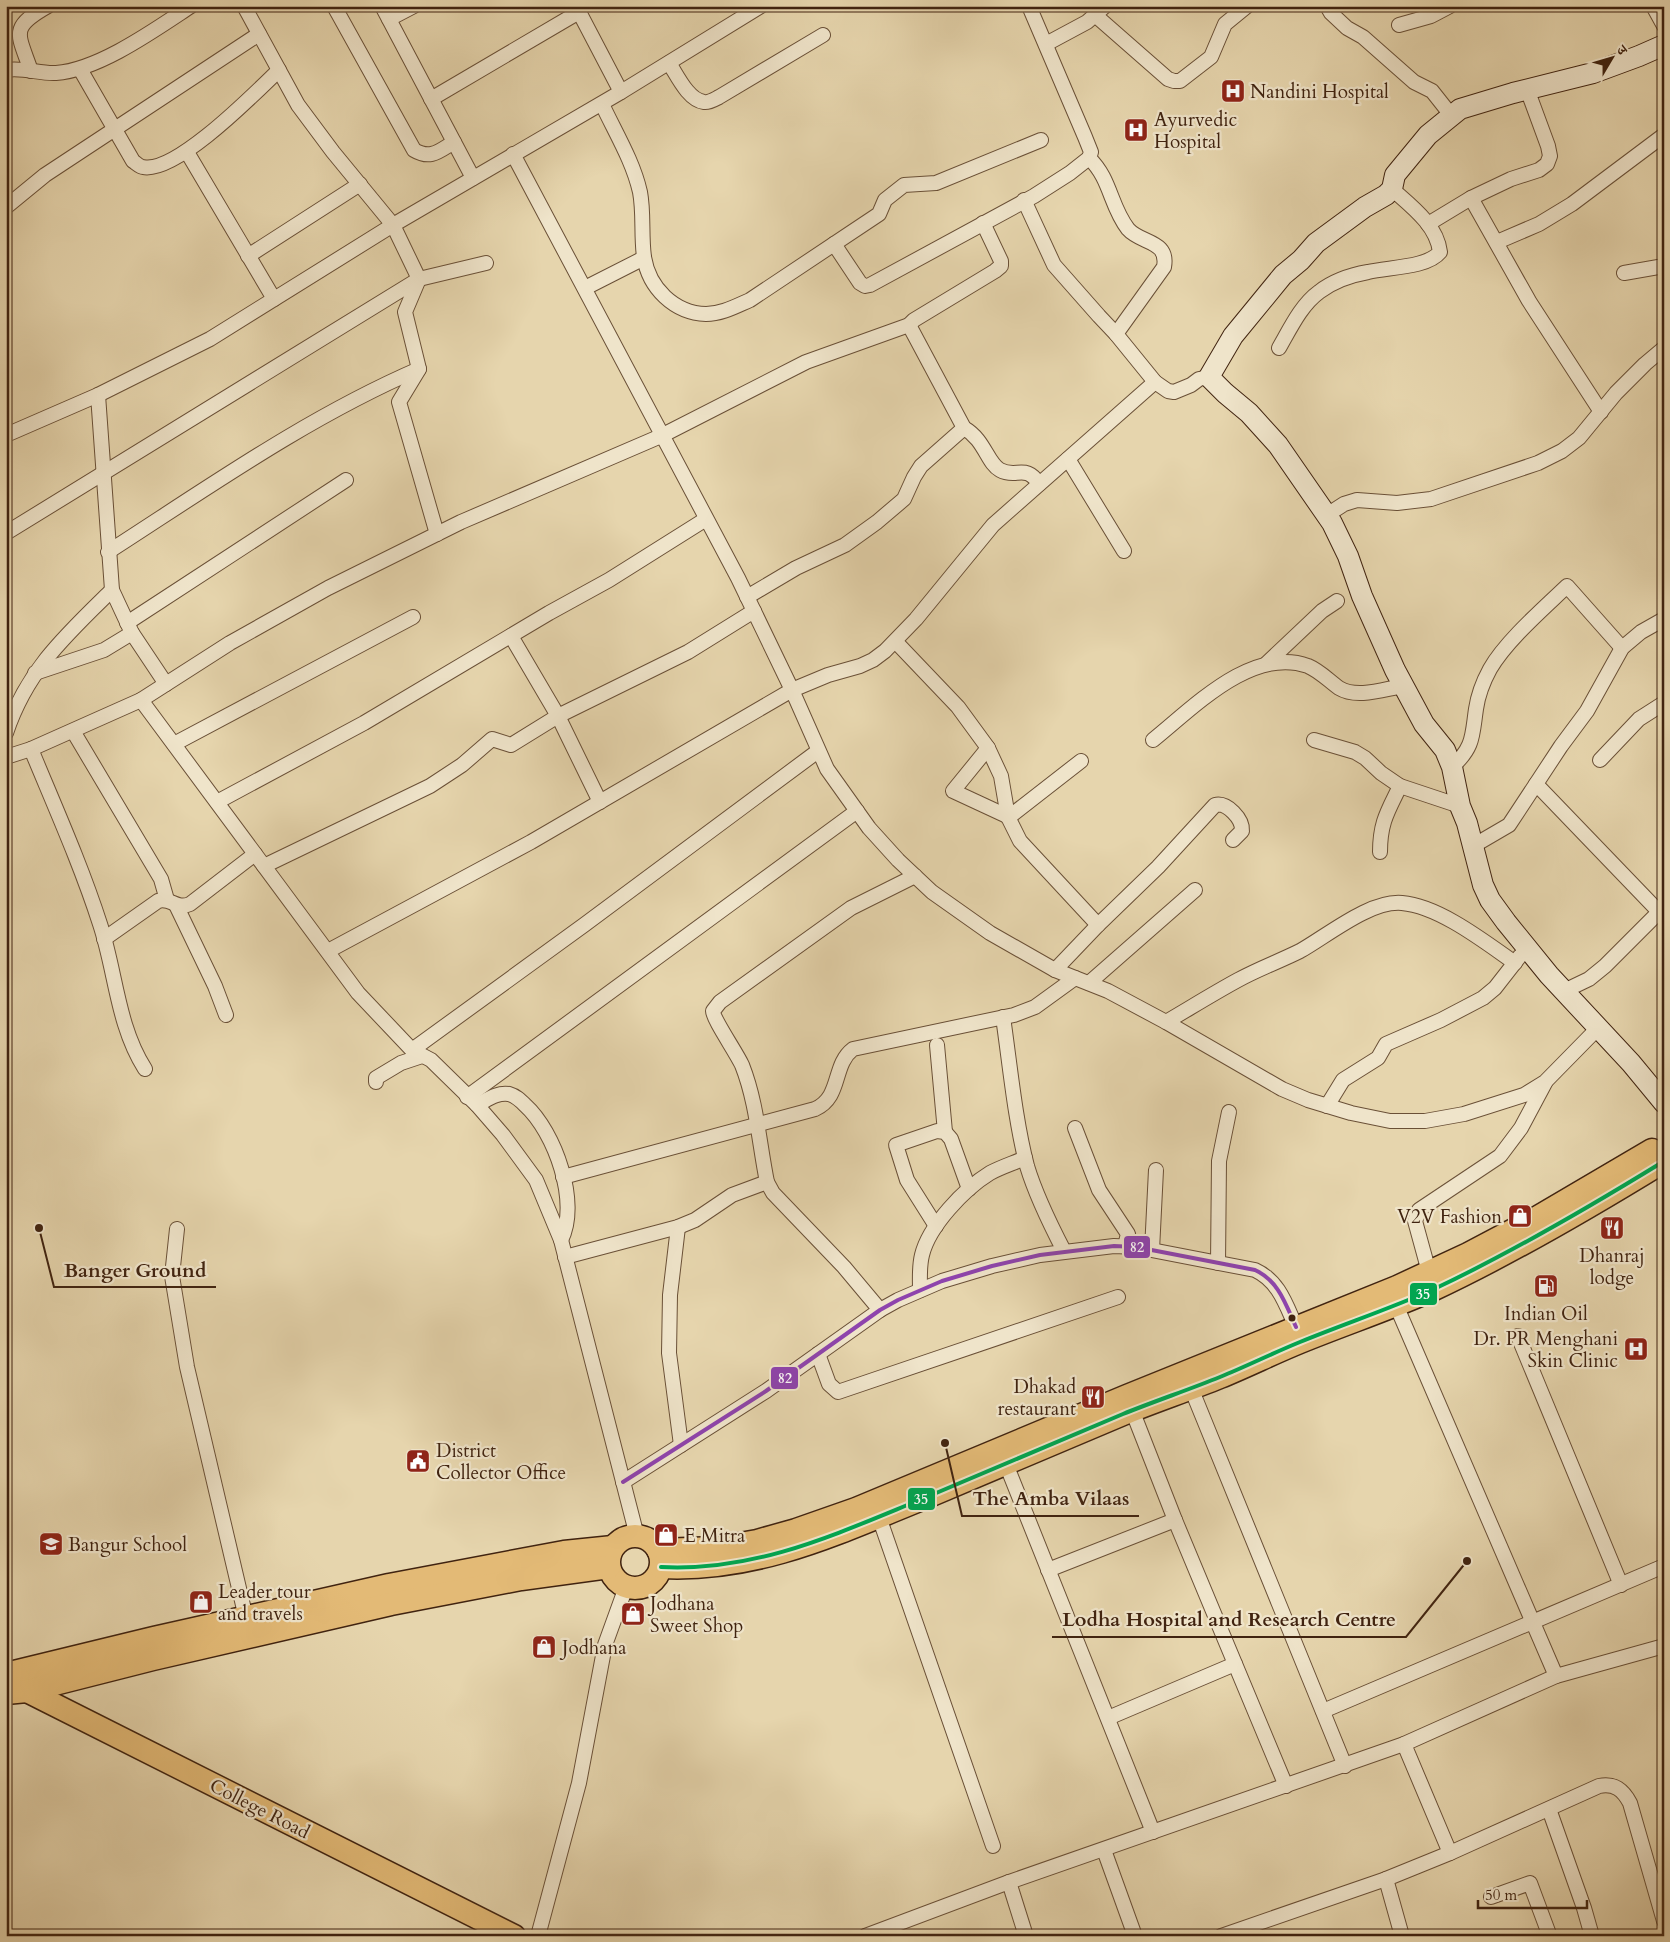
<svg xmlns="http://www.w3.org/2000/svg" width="1670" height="1942" font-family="Cardo,'Noto Serif Devanagari',serif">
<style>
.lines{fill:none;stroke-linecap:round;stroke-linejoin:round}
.street-casing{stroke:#6a5037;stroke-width:16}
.secondary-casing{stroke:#402310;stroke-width:22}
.primary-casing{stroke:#402310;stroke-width:25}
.street{stroke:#efe4ca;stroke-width:14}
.secondary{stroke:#efe4ca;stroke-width:20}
.primary{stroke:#e3ba76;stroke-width:22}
.bus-1-casing{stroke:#efe4ca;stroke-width:8}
.bus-2-casing{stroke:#efe4ca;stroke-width:8}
.bus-1{stroke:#8e44ad;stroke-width:4}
.bus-2{stroke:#00a651;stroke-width:4}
.bus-dot{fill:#402310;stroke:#efe4ca;stroke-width:2}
.labels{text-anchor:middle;stroke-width:4.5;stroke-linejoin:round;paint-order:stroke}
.poi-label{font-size:19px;fill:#402310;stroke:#efe4ca;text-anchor:start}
.street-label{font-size:19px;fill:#402310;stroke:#efe4ca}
.leader{fill:none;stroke:#402310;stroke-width:2}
.callout-dot{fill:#402310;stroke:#efe4ca;stroke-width:2}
.callout-label{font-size:20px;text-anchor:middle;font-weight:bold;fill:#402310;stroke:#efe4ca;stroke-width:4.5;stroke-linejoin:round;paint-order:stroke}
.line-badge{stroke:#efe4ca;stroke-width:2}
.badge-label{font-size:14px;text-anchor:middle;font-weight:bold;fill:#fff}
</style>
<rect width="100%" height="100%" fill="#e6d5ad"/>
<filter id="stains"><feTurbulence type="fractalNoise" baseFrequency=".004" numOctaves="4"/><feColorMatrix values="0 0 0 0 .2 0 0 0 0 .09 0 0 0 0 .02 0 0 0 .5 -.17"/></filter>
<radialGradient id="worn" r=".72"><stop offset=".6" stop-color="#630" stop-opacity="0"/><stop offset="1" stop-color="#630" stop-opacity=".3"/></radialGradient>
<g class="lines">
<defs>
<g id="street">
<path d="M244,6L298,105L333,152L393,225L419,279L405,312L419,369L399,402L437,534"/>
<path d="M334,6L414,150C431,160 439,151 454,142"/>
<path d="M382,6L473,178"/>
<path d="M576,6L621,92"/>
<path d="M1327,6L1331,13L1347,28L1363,37L1414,82L1432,91L1451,115"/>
<path d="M1653,6L1664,26"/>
<path d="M1095,15L1168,79L1174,81H1180L1211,57L1225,24L1247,6"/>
<path d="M389,19L414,6"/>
<path d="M1399,25L1431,16L1450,6"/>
<path d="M1046,44L1087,22L1105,6"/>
<path d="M669,63C677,75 688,100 704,102C709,103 715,99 719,97L823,35"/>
<path d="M80,69L133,161C136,163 140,167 143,167C176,174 255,93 279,70"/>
<path d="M6,70C23,67 40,74 56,73C99,70 156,29 191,6"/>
<path d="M31,71C18,33 9,28 48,6"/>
<path d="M431,99L579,12"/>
<path d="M602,104C615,132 633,161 640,192C644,213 641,235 644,257C649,288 674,313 706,314C722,314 736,306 750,300L879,214L885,200L904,185L936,183L1041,140"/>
<path d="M187,152L274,299"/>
<path d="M513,154L738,578L792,690L828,675L860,666L873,660L885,651L916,619L993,525L1155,382"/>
<path d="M1089,158C1111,179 1110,206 1128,229C1141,244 1169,240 1164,267L1116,334"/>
<path d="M1471,198L1529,301L1601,412"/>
<path d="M1024,200L1054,265L1099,316L1116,334L1155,382L1168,391L1174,392L1191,385L1199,379L1209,377"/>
<path d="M6,207L45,175L259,34"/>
<path d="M1428,224L1471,198L1511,179L1539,170L1547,164L1550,156L1548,146L1527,89"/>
<path d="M1497,242L1539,224L1572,204L1664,135"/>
<path d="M834,244L860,283L865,286L870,285L1034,196L1070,173L1089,158L1091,152L1085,137L1029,6"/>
<path d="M248,256L360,184"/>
<path d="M1624,273L1664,266"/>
<path d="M585,288L644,258"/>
<path d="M909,325L964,428C985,440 987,463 1000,470C1016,479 1026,463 1039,484"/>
<path d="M1279,348C1290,329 1301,305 1319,292C1333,281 1351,275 1368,272C1388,267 1427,268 1440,252C1437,225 1411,206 1392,189"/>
<path d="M98,395L112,590L132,633L166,684"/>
<path d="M6,435L98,395L210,339L393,225L621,92L761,6"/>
<path d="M1068,459L1124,551"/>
<path d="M1327,515L1344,504L1357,500L1397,503L1431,499L1538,463L1562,451L1579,438L1616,393L1645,364L1664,348"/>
<path d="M6,533L419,279L486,263"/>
<path d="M108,552C209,487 308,417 419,369"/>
<path d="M747,597L796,568L845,545L877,522L904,499L914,477L921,466L964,428"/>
<path d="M127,623L346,480"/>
<path d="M511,636L558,716L600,802"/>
<path d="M896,642L958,707L988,748L1001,776L1008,817L1020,841L1098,925"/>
<path d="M1267,663L1322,611L1337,601"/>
<path d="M35,673L104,650L132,633"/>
<path d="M141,700L358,993L412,1050L431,1060L477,1105L503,1135L536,1180L561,1240L637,1536"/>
<path d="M73,731L161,879L167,900"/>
<path d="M6,733C27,670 66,635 112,590"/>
<path d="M1153,740C1194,707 1252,646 1308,666C1320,671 1329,681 1339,688C1357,699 1384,689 1403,686"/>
<path d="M1314,740L1355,752L1365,758L1381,773L1400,786L1460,806"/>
<path d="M174,744L413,617"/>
<path d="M988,748L953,791L1009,817L1081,761"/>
<path d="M31,749C55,807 81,865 100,924C116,972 117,1025 145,1069"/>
<path d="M6,757L31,749L141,700L230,643L328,588L461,522L661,436L806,362L909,325L914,320L995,271L1001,266V261L983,223"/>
<path d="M1600,760L1639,719L1664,703"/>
<path d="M1452,767C1474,747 1472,736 1476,709C1478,695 1484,680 1490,669C1506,641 1543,609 1567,586L1622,648"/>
<path d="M1536,784L1664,917"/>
<path d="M217,802L364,723L549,613L609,580L706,519"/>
<path d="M1473,846L1509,825L1561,746L1587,711L1622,648L1641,632L1664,619"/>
<path d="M1380,852C1380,822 1388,811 1400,786"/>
<path d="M264,866L430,786L462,765L492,739L511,745L558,716L688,652L754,611"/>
<path d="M176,905L215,986L226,1015"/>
<path d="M104,939L158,901C171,897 176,910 190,904L255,854"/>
<path d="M328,951L531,842L792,690L827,769L869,828L898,860L932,892L990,933L1055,970L1108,991L1166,1022L1282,1089L1308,1100L1351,1113L1390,1121H1425L1464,1114L1524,1095L1545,1082L1599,1027"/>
<path d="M1055,970L1098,925L1158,867L1215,805C1227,802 1243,819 1242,831L1233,840"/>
<path d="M1089,983L1195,890"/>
<path d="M1564,991L1589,979L1605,966L1659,912"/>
<path d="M1003,1017C1010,1065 1015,1120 1027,1166C1036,1196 1050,1224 1064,1251"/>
<path d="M1166,1022C1190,1008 1214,993 1238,980C1258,969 1280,961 1300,951C1327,936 1370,900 1402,903C1439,906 1485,942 1515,963"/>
<path d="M937,1045L945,1132"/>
<path d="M412,1050L584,925L818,751"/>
<path d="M376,1082V1078L401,1063L422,1056"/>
<path d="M467,1097L857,811"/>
<path d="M477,1105C487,1100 497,1092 509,1094C516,1096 520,1100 525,1105C555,1132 580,1203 561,1240"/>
<path d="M1327,1106L1343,1080L1378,1058L1386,1044L1441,1020L1483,998L1495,988L1520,956"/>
<path d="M1075,1128L1099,1190L1128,1234L1125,1246"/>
<path d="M563,1177L815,1109C842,1097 832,1065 853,1049L1014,1015L1035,1007L1075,978"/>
<path d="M936,1226L907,1180L896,1145L937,1131L945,1132L951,1139L969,1189"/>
<path d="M678,1227L670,1295L669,1353L681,1445"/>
<path d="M177,1229L172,1276L187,1367L246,1618"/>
<path d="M1152,1250L1156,1170"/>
<path d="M565,1257L678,1227L695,1220L732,1195L767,1182"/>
<path d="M1218,1263L1219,1161L1229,1112"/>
<path d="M1429,1272L1415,1221L1419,1210L1500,1156L1521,1128L1545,1083"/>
<path d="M920,1290C920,1278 919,1267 922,1255C929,1226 964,1189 990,1173C1001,1167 1014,1163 1025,1158"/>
<path d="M1396,1305L1556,1676"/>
<path d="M880,1310L844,1267L773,1193L767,1182C759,1143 757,1103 742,1065C736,1052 713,1019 713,1011L720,1002L851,908L915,876"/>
<path d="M1518,1336L1621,1585"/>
<path d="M818,1354L829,1384L838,1392L1118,1297"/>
<path d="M1191,1388L1345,1766"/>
<path d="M1132,1410L1175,1520L1286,1786"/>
<path d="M1006,1464L1153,1832"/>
<path d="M623,1482L766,1391L880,1310L898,1300L942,1281L992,1266L1040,1255L1114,1246L1136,1247L1255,1270C1279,1281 1286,1305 1296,1327"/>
<path d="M879,1517L993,1846"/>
<path d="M1048,1570L1175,1520"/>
<path d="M1323,1711L1664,1566"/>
<path d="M1108,1718L1235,1664"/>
<path d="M1549,1809L1584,1908L1592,1936"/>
<path d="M1104,1850L1135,1936"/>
<path d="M1450,1853L1404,1744L1556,1676L1664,1646"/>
<path d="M1009,1882L1026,1936"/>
<path d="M1491,1897L1530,1883L1549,1934L1545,1936"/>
<path d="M538,1936L579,1783L605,1645L626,1587"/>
<path d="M865,1936L1009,1882L1404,1744"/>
<path d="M1221,1936L1386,1879"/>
<path d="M1402,1936L1386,1879L1450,1853L1599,1786C1615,1783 1623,1790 1630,1803L1664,1921"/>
</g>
<path id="secondary" d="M1664,45L1639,56L1593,73L1513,93L1460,109L1428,135L1395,175L1392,189L1386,195L1365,207L1316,243L1301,260L1283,275L1233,336L1209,377L1225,393L1249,413L1278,445L1332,523L1348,556L1362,596L1395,670L1424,724L1445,750L1452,767L1460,806L1467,823L1483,885L1490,900L1506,922L1549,975L1631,1063L1664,1103"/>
<g id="primary">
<circle cx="635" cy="1562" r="26"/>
<path d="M658,1550L717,1548L757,1541L796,1530L856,1509L1127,1396L1397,1287L1468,1254L1538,1217L1652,1150"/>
<path d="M661,1567C756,1572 836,1534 922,1499C989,1471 1056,1443 1123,1414C1155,1401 1188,1390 1220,1377C1247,1366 1273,1353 1300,1342C1344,1324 1389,1309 1432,1290C1511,1253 1586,1209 1661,1163"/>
<path d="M6,1674L154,1638L389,1585L564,1552L613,1547"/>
<path d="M21,1688L514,1936"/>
<path d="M6,1693L27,1691L153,1659L391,1604L521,1579L609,1567"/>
</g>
</defs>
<use href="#street" class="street-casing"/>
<use href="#secondary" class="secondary-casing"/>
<use href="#primary" class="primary-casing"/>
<use href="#street" class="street"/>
<use href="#secondary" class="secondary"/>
<use href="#primary" class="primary"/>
<defs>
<path id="bus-1" d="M623,1482L766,1391L880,1310L898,1300L942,1281L992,1266L1040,1255L1114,1246L1136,1247L1255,1270C1279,1281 1286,1305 1296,1327"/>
<path id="bus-2" d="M661,1567C756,1572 836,1534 922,1499C989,1471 1056,1443 1123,1414C1155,1401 1188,1390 1220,1377C1247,1366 1273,1353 1300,1342C1344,1324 1389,1309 1432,1290C1511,1253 1586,1209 1661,1163"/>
</defs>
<use href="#bus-1" class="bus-1-casing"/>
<use href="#bus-2" class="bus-2-casing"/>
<use href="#bus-1" class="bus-1"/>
<use href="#bus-2" class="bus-2"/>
</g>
<defs>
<symbol id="hospital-square" viewBox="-11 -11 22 22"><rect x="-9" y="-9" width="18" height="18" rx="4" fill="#8f2418" stroke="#efe4ca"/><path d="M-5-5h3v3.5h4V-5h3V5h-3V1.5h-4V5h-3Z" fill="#fff"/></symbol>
<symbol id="shop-square" viewBox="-11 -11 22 22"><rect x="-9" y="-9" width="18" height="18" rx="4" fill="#8f2418" stroke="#efe4ca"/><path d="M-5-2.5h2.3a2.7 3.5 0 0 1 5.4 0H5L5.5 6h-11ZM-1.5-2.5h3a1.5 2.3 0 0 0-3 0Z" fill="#fff"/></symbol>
<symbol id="restaurant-square" viewBox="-11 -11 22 22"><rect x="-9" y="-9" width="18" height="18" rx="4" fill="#8f2418" stroke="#efe4ca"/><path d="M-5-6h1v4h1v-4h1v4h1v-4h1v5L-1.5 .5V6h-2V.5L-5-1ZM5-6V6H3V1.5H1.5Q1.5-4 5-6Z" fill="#fff"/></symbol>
<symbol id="fuel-square" viewBox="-11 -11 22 22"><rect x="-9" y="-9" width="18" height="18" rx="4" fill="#8f2418" stroke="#efe4ca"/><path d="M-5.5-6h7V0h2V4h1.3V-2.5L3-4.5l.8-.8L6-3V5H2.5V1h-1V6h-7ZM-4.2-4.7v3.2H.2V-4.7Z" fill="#fff"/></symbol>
<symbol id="civic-square" viewBox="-11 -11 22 22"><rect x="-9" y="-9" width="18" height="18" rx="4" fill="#8f2418" stroke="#efe4ca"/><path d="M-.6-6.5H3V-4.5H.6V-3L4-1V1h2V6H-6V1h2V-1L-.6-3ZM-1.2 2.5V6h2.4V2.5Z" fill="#fff"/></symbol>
<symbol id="school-square" viewBox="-11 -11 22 22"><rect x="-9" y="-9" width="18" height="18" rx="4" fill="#8f2418" stroke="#efe4ca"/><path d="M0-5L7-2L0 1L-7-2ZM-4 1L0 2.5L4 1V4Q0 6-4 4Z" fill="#fff"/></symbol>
</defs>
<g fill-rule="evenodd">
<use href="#hospital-square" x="1219" y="77" width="28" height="28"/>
<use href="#hospital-square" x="1122" y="116" width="28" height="28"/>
<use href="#shop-square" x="1506" y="1202" width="28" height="28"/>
<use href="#restaurant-square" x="1598" y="1214" width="28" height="28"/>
<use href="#fuel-square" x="1532" y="1272" width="28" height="28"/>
<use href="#hospital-square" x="1622" y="1335" width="28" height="28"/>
<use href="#restaurant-square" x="1079" y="1383" width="28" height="28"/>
<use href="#civic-square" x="404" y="1447" width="28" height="28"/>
<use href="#shop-square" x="652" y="1521" width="28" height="28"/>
<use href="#school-square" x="37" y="1530" width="28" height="28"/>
<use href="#shop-square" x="187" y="1588" width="28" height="28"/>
<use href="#shop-square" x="619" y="1600" width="28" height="28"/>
<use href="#shop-square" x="530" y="1633" width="28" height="28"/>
</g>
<circle class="bus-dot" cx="1292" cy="1318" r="4.5"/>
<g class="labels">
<g class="poi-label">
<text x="1250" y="98">Nandini Hospital</text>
<text x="1154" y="126">Ayurvedic<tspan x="1154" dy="22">Hospital</tspan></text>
<text x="1502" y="1223" text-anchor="end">V2V Fashion</text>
<text x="1612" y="1262" text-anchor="middle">Dhanraj<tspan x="1612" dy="22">lodge</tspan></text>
<text x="1546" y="1320" text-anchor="middle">Indian Oil</text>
<text x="1618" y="1345" text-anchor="end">Dr. PR Menghani<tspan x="1618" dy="22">Skin Clinic</tspan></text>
<text x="1076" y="1393" text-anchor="end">Dhakad<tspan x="1076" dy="22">restaurant</tspan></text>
<text x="436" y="1457">District<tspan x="436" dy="22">Collector Office</tspan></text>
<text x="684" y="1542">E Mitra</text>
<text x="68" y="1551">Bangur School</text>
<text x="218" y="1598">Leader tour<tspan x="218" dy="22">and travels</tspan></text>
<text x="650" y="1610">Jodhana<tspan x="650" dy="22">Sweet Shop</tspan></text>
<text x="562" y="1654">Jodhana</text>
</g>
<g class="street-label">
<text transform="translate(260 1808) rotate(27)" y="7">College Road</text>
</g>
</g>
<path class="leader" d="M39 1228L54 1287H216M945 1443L962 1516H1139M1467 1561L1406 1637H1052"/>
<g class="callout-dot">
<circle cx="39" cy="1228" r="5"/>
<circle cx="945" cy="1443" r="5"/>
<circle cx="1467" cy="1561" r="5"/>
</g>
<g class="callout-label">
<text x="135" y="1277">Banger Ground</text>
<text x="1051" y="1505">The Amba Vilaas</text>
<text x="1229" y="1626">Lodha Hospital and Research Centre</text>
</g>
<g class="line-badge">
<rect x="1123" y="1235" width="28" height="24" rx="5" fill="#8e44ad"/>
<rect x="1409" y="1282" width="29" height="24" rx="5" fill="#00a651"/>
<rect x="770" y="1366" width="29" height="24" rx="5" fill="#8e44ad"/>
<rect x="907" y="1487" width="29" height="24" rx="5" fill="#00a651"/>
</g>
<g class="badge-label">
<text x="1137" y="1252">82</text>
<text x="1423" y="1299">35</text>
<text x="785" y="1383">82</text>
<text x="921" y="1504">35</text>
</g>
<rect width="1670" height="1942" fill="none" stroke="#e6d5ad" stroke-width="25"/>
<rect x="8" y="8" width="1655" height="1927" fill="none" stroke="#402310" stroke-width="2.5"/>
<rect x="12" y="12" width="1645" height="1917" fill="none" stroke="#402310"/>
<g transform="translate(1612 58) rotate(52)" stroke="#efe4ca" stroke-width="4" paint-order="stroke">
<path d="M0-4L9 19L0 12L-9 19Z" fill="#402310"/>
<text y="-8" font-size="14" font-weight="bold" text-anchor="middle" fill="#402310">उ</text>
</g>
<path d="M1478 1900v8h109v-8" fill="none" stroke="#402310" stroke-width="2.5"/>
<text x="1485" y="1900" font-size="15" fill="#402310" stroke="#efe4ca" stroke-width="4" paint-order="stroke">50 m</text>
<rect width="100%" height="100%" filter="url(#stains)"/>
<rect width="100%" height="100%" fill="url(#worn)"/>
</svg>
